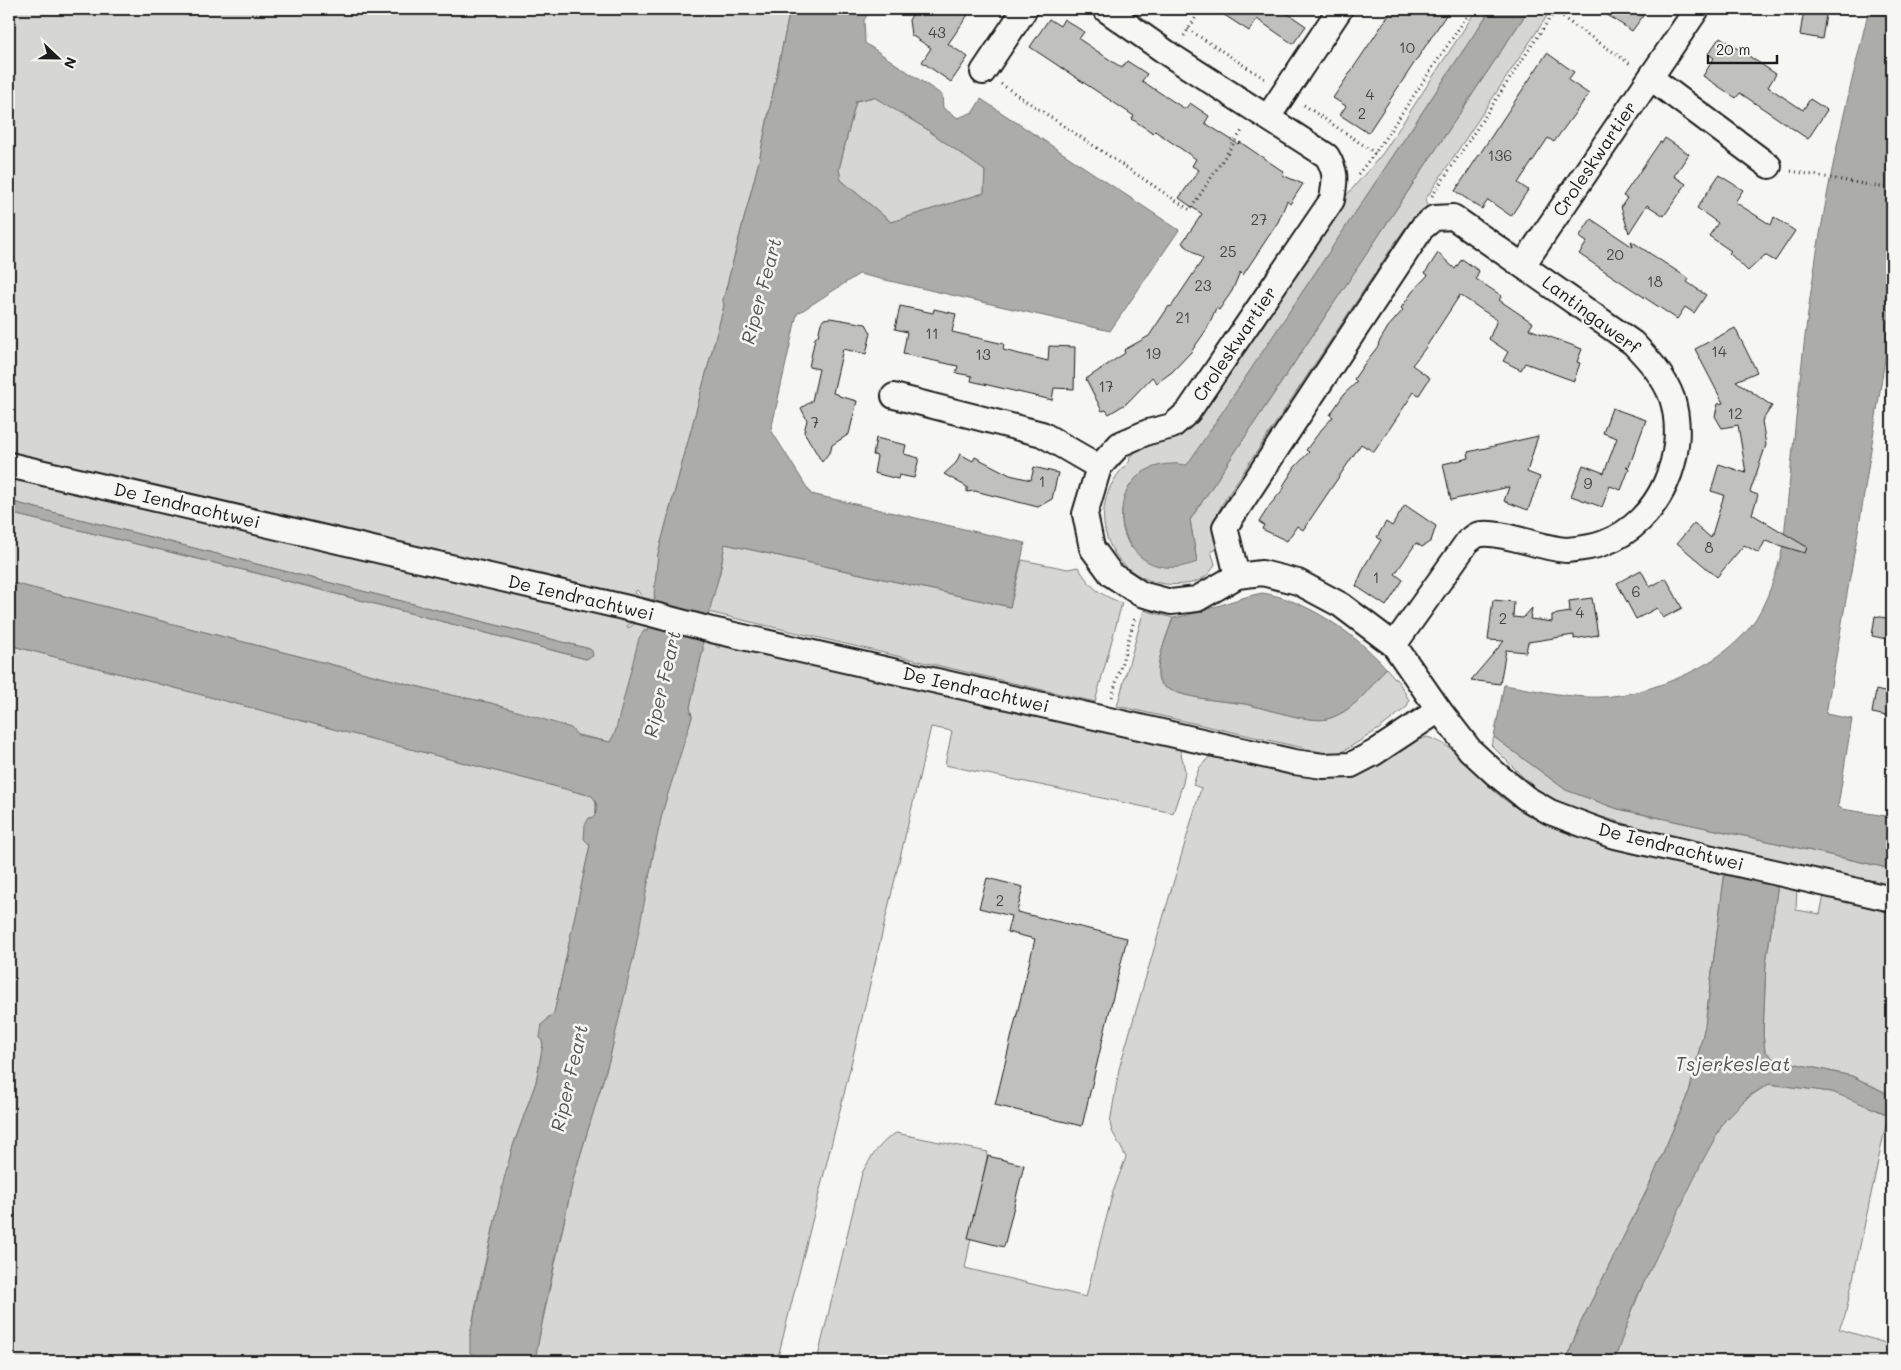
<svg xmlns="http://www.w3.org/2000/svg" width="1901" height="1370" font-family="Mali,sans-serif">
<style>
.green{fill:#d6d6d2;stroke:#797977}
.water{fill:#acaca9;stroke:#727271;fill-rule:evenodd}
.building{fill:#c0c0bd;stroke:#1c1c1c}
.lines{fill:none;stroke-linecap:round;stroke-linejoin:round}
.street-casing{stroke:#1c1c1c;stroke-width:28}
.path{stroke:#1c1c1c;stroke-width:3;stroke-dasharray:1 4;stroke-linecap:butt}
.street{stroke:#f6f6f2;stroke-width:24}
.labels{text-anchor:middle;stroke-width:5;stroke-linejoin:round;paint-order:stroke}
.number-label{font-size:15px;fill:#454544}
.street-label{font-size:18px;fill:#1c1c1c;stroke:#f6f6f2}
.water-label{font-size:19px;font-style:italic;fill:#565654;stroke:#f6f6f2}
</style>
<rect width="100%" height="100%" fill="#f6f6f2"/>
<filter id="ink" filterUnits="userSpaceOnUse"><feTurbulence type="fractalNoise" baseFrequency=".02" numOctaves="2"/><feDisplacementMap in="SourceGraphic" scale="10" xChannelSelector="R" yChannelSelector="G"/><feConvolveMatrix kernelMatrix="1 2 1 2 8 2 1 2 1" color-interpolation-filters="sRGB"/></filter>
<g filter="url(#ink)">
<g class="green">
<path d="M9,9H790L759,161L723,300L724,306L658,554L654,600L642,597L637,590L635,592L639,597L638,600L9,454Z"/>
<path d="M1477,9H1491L1187,466C1169,463 1146,465 1134,481C1131,485 1129,491 1127,495C1118,514 1121,529 1130,547L1197,562L1190,520L1529,9H1543L1549,13L1425,200L1429,211L1412,219L1401,234L1224,501C1213,521 1214,527 1218,549L1211,551L1215,564C1210,576 1198,583 1185,584C1112,592 1075,510 1130,461L1129,457L1144,446L1177,435L1200,419L1346,196L1383,153Z"/>
<path d="M874,97L925,128L985,171L984,193L891,222L841,180L839,169L856,101Z"/>
<path d="M9,472L634,618L633,622L627,626L628,628L636,623L649,626L648,631H644L615,733L610,742L578,735L491,703L451,695L9,582V513L260,574L586,659L590,649L9,501Z"/>
<path d="M725,544L1010,607L1022,560L1068,569L1078,567C1092,589 1099,594 1122,603L1095,702L708,612L720,572Z"/>
<path d="M1144,610L1173,618C1168,633 1154,665 1159,680C1162,689 1176,692 1185,695C1204,700 1225,701 1245,704C1265,708 1308,723 1327,719C1353,712 1370,688 1386,668L1400,684L1409,700L1407,707L1379,729L1342,752L1330,754L1117,706Z"/>
<path d="M702,638L713,641L718,648L720,647L716,642L1179,745L1185,771L1183,783L1173,813L945,765L952,731L931,727L844,1094L777,1361H534L574,1176L610,1057L643,901C649,883 651,864 655,844C664,802 676,758 692,717L690,707L703,649Z"/>
<path d="M9,645L593,796C600,806 592,831 590,845L554,1014L547,1018L540,1037L543,1044L536,1082L512,1149L481,1280L470,1335L474,1354L473,1361H9Z"/>
<path d="M1427,737C1456,745 1470,769 1491,788C1502,799 1515,807 1528,815C1586,848 1660,857 1725,871L1705,1026L1690,1089L1649,1186L1579,1326L1566,1361H817L862,1173C871,1157 880,1142 896,1133L988,1152L965,1268L1086,1297L1113,1192L1126,1157L1112,1131L1110,1123L1119,1069L1201,788L1193,785L1199,768L1215,751L1362,772L1415,741Z"/>
<path d="M1494,737L1566,790L1618,809L1763,840L1892,869V891L1678,839L1585,812L1546,797L1524,778L1491,745Z"/>
<path d="M1778,884L1797,888L1796,910L1820,914L1824,895L1892,911V1096L1852,1076L1774,1059L1765,1051L1763,1034L1766,963Z"/>
<path d="M1769,1084L1832,1092L1849,1098L1888,1115L1845,1316L1839,1329L1892,1345V1361H1614C1634,1299 1663,1238 1692,1180C1702,1162 1713,1135 1725,1120C1736,1105 1753,1094 1769,1084Z"/>
</g>
<g class="water">
<path d="M790,9H871L864,20L865,43L942,95L943,108L958,118L973,112L981,99L1179,230L1110,331L859,274L797,314L771,430L811,494L1025,543L1010,607L725,544L720,572L702,638L703,649L690,707L692,717L663,810L655,846L635,951L610,1057L574,1176L545,1307L535,1360L473,1361L474,1355L470,1353V1335L504,1179L512,1149L536,1082L543,1044L540,1037L542,1024L554,1013L590,845L584,839L585,825L589,818L594,817C598,809 598,803 592,796L9,645V582L451,695L491,703L571,728L578,736L610,742L615,733L639,638L644,631H648L655,596L654,595L658,554L724,306L723,300L759,161ZM874,97L925,128L985,171L984,193L891,222L841,180L839,169L856,101Z"/>
<path d="M1491,9H1529L1190,520L1197,562C1113,595 1092,466 1172,464C1177,463 1182,465 1187,465Z"/>
<path d="M1869,9H1892V313L1861,514L1826,714L1852,719L1838,806L1842,809L1892,817V869L1763,840L1618,809L1566,790L1494,737L1504,685C1531,689 1560,696 1587,697C1639,700 1718,669 1750,627C1766,607 1778,570 1783,546C1795,435 1803,322 1824,212C1836,144 1853,76 1869,9Z"/>
<path d="M9,501L590,649L592,651L593,656L586,659L260,574L9,513Z"/>
<path d="M1262,593C1306,599 1358,636 1386,668C1370,688 1353,712 1327,719C1308,723 1265,708 1245,704C1225,701 1204,700 1185,695C1176,692 1162,689 1159,680C1154,665 1168,633 1173,618C1204,613 1232,599 1262,593Z"/>
<path d="M1725,871L1778,884L1766,963L1763,1034L1765,1051L1774,1059L1852,1076L1892,1096V1116L1832,1092L1769,1084L1749,1096L1725,1120L1704,1158L1637,1297L1614,1361H1566L1579,1326L1649,1186L1690,1089L1705,1026Z"/>
</g>
<g class="building">
<path d="M922,9H972L948,44L968,57L951,82L922,62L931,48L911,35L909,20L915,10Z"/>
<path d="M1215,9H1281L1306,26L1293,44L1257,19L1249,31Z"/>
<path d="M1393,9H1450L1368,133L1340,115L1346,106L1333,98Z"/>
<path d="M1598,9H1631L1643,16L1632,31Z"/>
<path d="M1804,9H1827L1822,39L1800,35Z"/>
<path d="M1049,19L1060,26L1064,19L1084,32L1079,39L1122,68L1127,61L1147,74L1142,81L1185,109L1190,103L1209,116L1205,123L1238,144L1240,142L1284,172L1282,175L1303,184L1290,204L1287,201L1278,222L1243,275L1240,272L1232,291L1219,310L1216,308L1207,329L1191,352L1172,372L1157,383L1152,377L1127,403L1109,414L1106,410L1102,411L1086,379L1125,353L1124,350L1149,336L1169,306L1171,307L1203,259L1182,243L1202,214L1179,198L1199,170L1192,166L1196,159L1155,131L1153,133L1132,119L1134,116L1030,47Z"/>
<path d="M1720,37L1776,74L1768,87L1803,110L1810,99L1827,110L1808,139L1740,93L1736,98L1703,76L1714,58L1708,54Z"/>
<path d="M1547,53L1574,72L1568,80L1589,94L1554,142L1548,138L1518,183L1528,190L1511,216L1488,200L1482,209L1455,191Z"/>
<path d="M1665,138L1689,154L1674,176L1686,184L1664,216L1647,205L1629,233L1621,207L1627,198L1623,196L1660,142L1662,143Z"/>
<path d="M1719,175L1743,190L1735,202L1771,225L1774,217L1795,231L1775,261L1765,255L1748,271L1729,253L1731,251L1709,236L1718,223L1697,208Z"/>
<path d="M1591,219L1633,247L1631,241L1689,279L1687,282L1706,295L1694,313L1685,307L1677,319L1579,254L1587,242L1579,237Z"/>
<path d="M1438,253L1455,269L1462,259L1479,271L1476,279L1502,296L1499,300L1533,323L1529,329L1582,349L1577,362L1580,363L1574,381L1525,363L1521,370L1503,361L1508,352L1489,339L1497,320L1460,295L1424,350L1412,365L1430,378L1419,395L1414,392L1374,452L1361,444L1303,530L1297,526L1287,541L1262,529L1264,525L1259,522L1270,505L1285,487L1283,486L1295,467L1309,452L1306,450L1321,430L1333,417L1330,415L1344,394L1357,382L1354,379L1365,363L1379,345L1378,344L1388,327L1403,310L1401,308L1413,291L1428,275L1425,273Z"/>
<path d="M900,306L933,313L934,309L956,314L952,332L1004,344L1003,350L1048,361L1049,346L1075,347L1074,389L1054,388L1052,400L971,381L972,376L956,373L958,366L903,354L907,332L895,329Z"/>
<path d="M830,318L866,324L871,333L866,354L843,349L833,393L839,395V396L857,401L849,434L832,445L831,450L822,462L804,432L807,420L801,408L812,401L819,369L809,367L815,338L818,336L821,323L824,319Z"/>
<path d="M1735,328L1757,372L1736,381L1772,406L1762,421L1766,445L1750,492L1758,495L1752,514L1807,547L1805,553L1765,541L1759,553L1744,545L1717,577L1677,543L1694,523L1711,538L1724,495L1711,491L1719,464L1746,473L1738,425L1722,428L1715,416L1718,404L1723,403L1695,349Z"/>
<path d="M1612,408L1646,420L1629,467L1626,466L1629,469L1621,490L1610,486L1602,507L1571,496L1583,465L1604,473L1617,438L1603,433Z"/>
<path d="M1538,436L1527,472L1540,477L1528,510L1504,501L1509,487L1451,500L1443,464L1469,458L1468,452Z"/>
<path d="M876,438L906,445L904,454L919,458L914,478L899,475L898,479L874,473L877,456L873,455Z"/>
<path d="M960,454L973,461L975,457L1010,475L1031,480L1034,467L1058,473L1052,499L1038,507L975,491L967,492V487L944,474L956,463Z"/>
<path d="M1405,505L1436,526L1431,541L1422,547L1416,543L1395,574L1403,580L1386,606L1356,586L1365,565L1381,540L1377,537L1386,522L1392,526Z"/>
<path d="M1641,570L1650,587L1666,578L1682,608L1663,618L1657,608L1636,619L1617,583Z"/>
<path d="M1592,598L1598,635L1574,639V635L1528,642L1526,652L1506,650L1500,684L1471,680L1504,641L1488,640L1493,600L1514,602L1513,617L1523,618L1532,608L1530,619L1552,622V615L1570,612L1569,601Z"/>
<path d="M1875,616L1892,619V640L1872,636Z"/>
<path d="M1876,690L1892,694V717L1872,713Z"/>
<path d="M987,878L1023,887L1017,912L1127,938L1082,1126L995,1105L1035,939L1007,932L1011,916L979,908Z"/>
<path d="M988,1156L1024,1165L1004,1247L968,1238Z"/>
</g>
<g class="lines">
<defs>
<g id="street">
<path d="M1105,9L1170,55L1327,156C1337,174 1335,179 1332,200L1188,412L1172,426L1148,432L1120,444L1099,467L1085,514L1092,548L1111,574L1141,594L1171,602L1197,599L1237,576L1262,573L1298,582L1341,605L1394,645"/>
<path d="M983,72L1025,9"/>
<path d="M1651,78L1769,166"/>
<path d="M1268,117L1340,9"/>
<path d="M1523,265L1697,9"/>
<path d="M894,396L1042,434L1099,467"/>
<path d="M9,465L632,609L712,630L1294,762L1323,766L1351,765L1374,753L1439,710"/>
<path d="M1237,576L1225,527L1422,228L1434,218L1453,217L1633,343C1649,360 1664,376 1672,398C1689,454 1660,522 1604,543C1594,547 1578,549 1567,550C1545,550 1496,528 1477,535C1474,536 1471,540 1468,541L1394,645L1439,710L1470,750L1496,774L1526,798L1550,812L1611,835L1892,899"/>
</g>
</defs>
<use href="#street" class="street-casing"/>
<g class="path">
<path d="M1550,9L1632,65"/>
<path d="M1188,29L1265,79"/>
<path d="M1184,36L1201,9"/>
<path d="M1001,84L1190,210L1243,129"/>
<path d="M1304,105L1375,153"/>
<path d="M1791,171L1892,189"/>
<path d="M1358,174L1375,153L1472,9"/>
<path d="M1432,196L1556,9"/>
<path d="M1112,697L1135,617"/>
</g>
<use href="#street" class="street"/>
</g>
</g>
<g class="labels">
<g class="number-label">
<text x="937" y="38">43</text>
<text x="1407" y="53">10</text>
<text x="1370" y="100">4</text>
<text x="1362" y="119">2</text>
<text x="1500" y="161">136</text>
<text x="1259" y="225">27</text>
<text x="1228" y="257">25</text>
<text x="1615" y="260">20</text>
<text x="1655" y="287">18</text>
<text x="1203" y="291">23</text>
<text x="1183" y="323">21</text>
<text x="932" y="339">11</text>
<text x="1719" y="357">14</text>
<text x="1153" y="359">19</text>
<text x="983" y="360">13</text>
<text x="1106" y="392">17</text>
<text x="1735" y="419">12</text>
<text x="815" y="428">7</text>
<text x="1042" y="487">1</text>
<text x="1588" y="489">9</text>
<text x="1709" y="553">8</text>
<text x="1376" y="583">1</text>
<text x="1636" y="597">6</text>
<text x="1580" y="618">4</text>
<text x="1503" y="624">2</text>
<text x="1000" y="906">2</text>
</g>
<g class="street-label">
<text transform="translate(1595 159) rotate(-56)" y="6">Croleskwartier</text>
<text transform="translate(1591 315) rotate(37)" y="6">Lantingawerf</text>
<text transform="translate(1235 344) rotate(-56)" y="6">Croleskwartier</text>
<text transform="translate(187 506) rotate(13)" y="6">De Iendrachtwei</text>
<text transform="translate(581 598) rotate(13)" y="6">De Iendrachtwei</text>
<text transform="translate(976 690) rotate(13)" y="6">De Iendrachtwei</text>
<text transform="translate(1671 847) rotate(14)" y="6">De Iendrachtwei</text>
</g>
<g class="water-label">
<text transform="translate(761 291) rotate(-75)" y="7">Riper Feart</text>
<text transform="translate(662 684) rotate(-77)" y="7">Riper Feart</text>
<text x="1733" y="1071">Tsjerkesleat</text>
<text transform="translate(569 1078) rotate(-77)" y="7">Riper Feart</text>
</g>
</g>
<rect width="1901" height="1370" fill="none" stroke="#f6f6f2" stroke-width="30"/>
<rect x="15" y="15" width="1871" height="1340" fill="none" stroke="#1c1c1c" stroke-width="2" filter="url(#ink)"/>
<g transform="translate(58 58) rotate(112)" stroke="#f6f6f2" stroke-width="4" paint-order="stroke">
<path d="M0-4L9 19L0 12L-9 19Z" fill="#1c1c1c"/>
<text y="-8" font-size="14" font-weight="bold" text-anchor="middle" fill="#1c1c1c">N</text>
</g>
<path d="M1708 55v8h69v-8" fill="none" stroke="#1c1c1c" stroke-width="2.5"/>
<text x="1716" y="55" font-size="15" fill="#1c1c1c" stroke="#f6f6f2" stroke-width="4" paint-order="stroke">20 m</text>
</svg>
